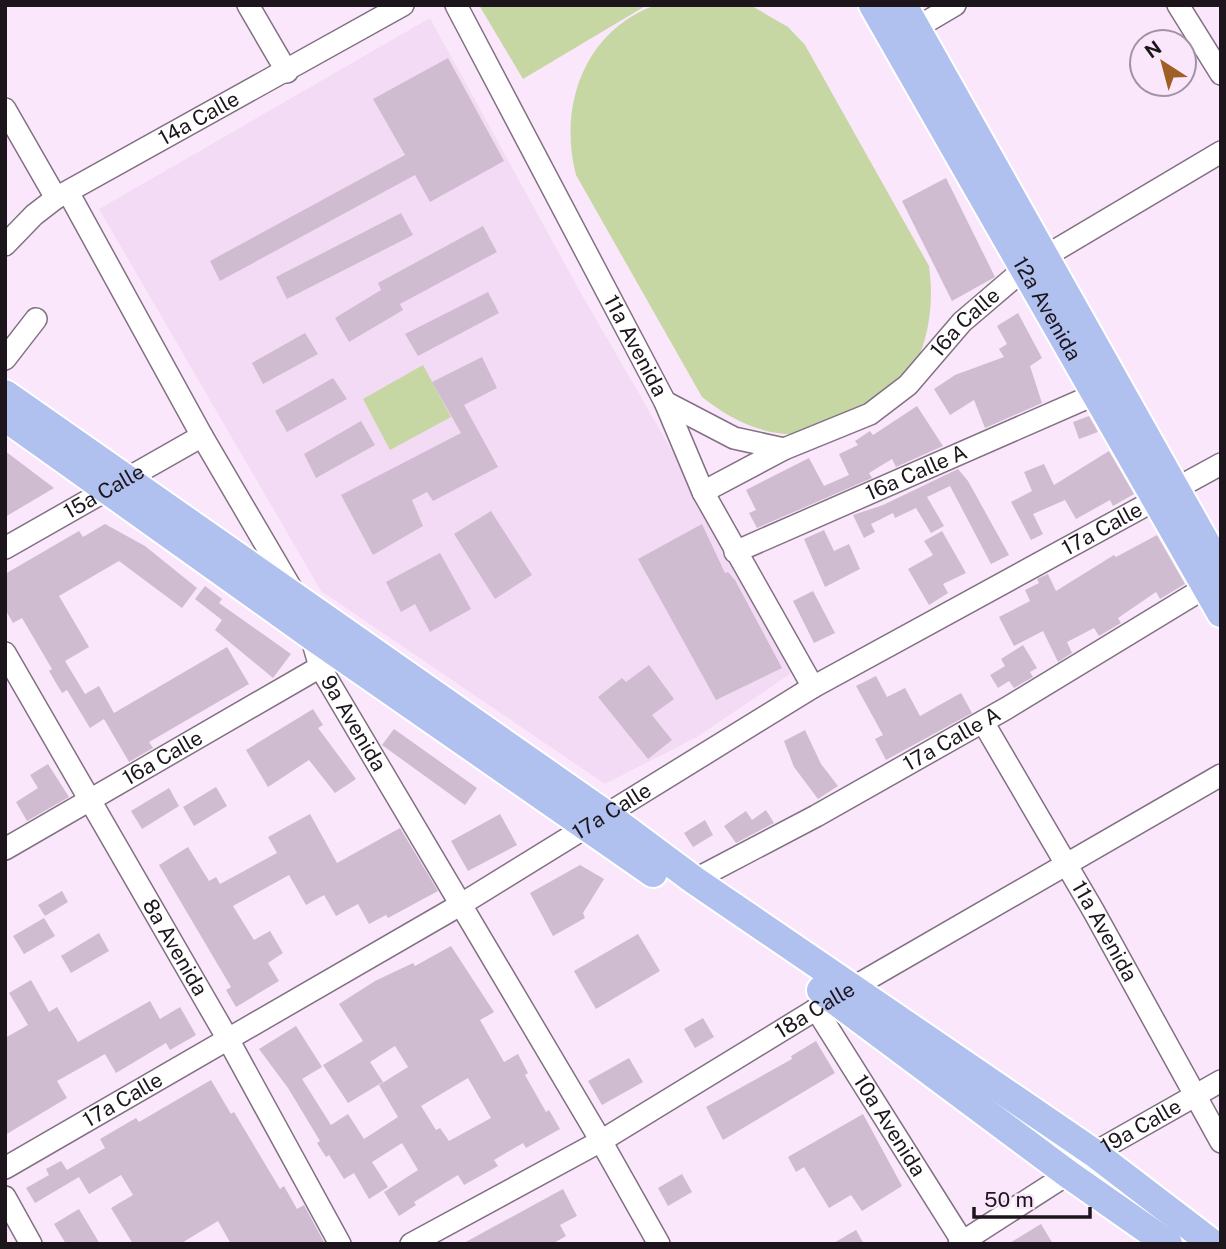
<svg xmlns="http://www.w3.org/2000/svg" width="1226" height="1249" font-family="'Public Sans',sans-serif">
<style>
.built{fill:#f4dbf5}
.green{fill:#c6d7a4}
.building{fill:#cfbcd0;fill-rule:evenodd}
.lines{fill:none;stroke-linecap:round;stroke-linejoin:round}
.minor-casing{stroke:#827183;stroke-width:24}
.major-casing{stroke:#fff;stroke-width:32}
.minor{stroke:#fff;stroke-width:21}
.major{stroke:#b0c1ef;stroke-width:28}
.labels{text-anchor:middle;stroke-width:5;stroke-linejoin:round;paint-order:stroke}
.street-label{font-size:21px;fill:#1c151c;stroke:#fbe7fb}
</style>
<rect width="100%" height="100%" fill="#fbe7fb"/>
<path class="built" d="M430,18L582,295L715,525L793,672L697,737L605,784L321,591L99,209Z"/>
<g class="green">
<path d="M479,5H647L523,79Z"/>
<path d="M656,5H750L788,27L805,45L929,266C935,307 928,362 894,391C883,401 864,406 851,413C837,419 821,431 807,433C768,439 731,420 702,397L576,175C558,107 584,30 656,5Z"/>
<path d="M423,365L451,417L390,450L363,399Z"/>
</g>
<g class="building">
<path d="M448,58L504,161L430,202L415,175L220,281L210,261L405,155L373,99Z"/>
<path d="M946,178L995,277L952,301L902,201Z"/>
<path d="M401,213L413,235L287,299L276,277Z"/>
<path d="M483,226L497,252L400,304L403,310L349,342L335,318L381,290L378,283Z"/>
<path d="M488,292L499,313L418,356L405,334Z"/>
<path d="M1018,313L1042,358L1030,366L1042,403L985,428L974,400L950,415L934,389L955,375L1004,357L999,349L1007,344L997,326Z"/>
<path d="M305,333L318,354L263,384L252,363Z"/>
<path d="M482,357L497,388L464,405L498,467L433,501L427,492L412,500L423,526L373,555L341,495L461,433L432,382Z"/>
<path d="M333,378L347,399L287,432L275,411Z"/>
<path d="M917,406L943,446L896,467L892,459L869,473L872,478L757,528L749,513L756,510L746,490L809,458L824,486L849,475L839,454L858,445L855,441L870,431L873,435Z"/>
<path d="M1089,416L1098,432L1079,439L1073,422Z"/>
<path d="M361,421L375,445L316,478L304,454Z"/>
<path d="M5,451L54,488L5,517Z"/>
<path d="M1109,451L1134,494L1113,506L1110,500L1076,519L1065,500L1033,514L1043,534L1031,540L1011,502L1032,491L1024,472L1044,464L1054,485Z"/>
<path d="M958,469L968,481L1009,555L991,564L950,486L927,497L944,526L931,533L916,508L895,518L893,513L871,524L875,532L864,538L853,515L883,505Z"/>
<path d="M491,511L532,575L495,599L454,534Z"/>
<path d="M105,524L145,546L197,588L182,608L119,561L59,596L89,647L65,661L85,694L99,686L114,713L227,647L249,684L149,742L153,748L129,762L104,719L90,728L67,690L62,693L49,671L52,669L22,618L13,623L5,609V574L79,531L83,537Z"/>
<path d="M702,524L725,573L728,572L735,580L782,668L716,700L638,559Z"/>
<path d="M824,530L834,551L849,544L860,569L825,587L804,539Z"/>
<path d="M942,531L966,573L943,584L948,593L929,605L908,569L933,555L924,541Z"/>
<path d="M1157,535L1185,584L1160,599L1156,592L1118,618L1121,623L1099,636L1094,628L1067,642L1072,653L1058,662L1043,631L1014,646L999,617L1030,601L1025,590L1039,583L1037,579L1048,574L1056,591L1114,555L1116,557Z"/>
<path d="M440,553L471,609L430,632L415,604L401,612L386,582Z"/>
<path d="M205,586L222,599L219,603L291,654L273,678L215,630L222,620L195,599Z"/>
<path d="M813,591L835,633L814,643L793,601Z"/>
<path d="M1023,645L1037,668L1030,672L1033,677L1014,688L1009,681L998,688L990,675L1005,666L1001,659Z"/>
<path d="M649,665L674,699L652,715L672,740L648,759L598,697L622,678L626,682Z"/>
<path d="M876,676L887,697L905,688L920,716L961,693L972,713L886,760L875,739L883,735L856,686Z"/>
<path d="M313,709L323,725L318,728L356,779L335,793L309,760L268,787L246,750Z"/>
<path d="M394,729L477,788L465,805L382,745Z"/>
<path d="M805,730L821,764L838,786L818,799L794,767L784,741Z"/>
<path d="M48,764L69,797L27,821L16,802L38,788L30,775Z"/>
<path d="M216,787L227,806L194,826L183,807Z"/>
<path d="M169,788L179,806L142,829L131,811Z"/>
<path d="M766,810L774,823L736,843L724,826L746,811L752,820Z"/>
<path d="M310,814L337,863L400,828L438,891L388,918L386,915L369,924L358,904L336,916L324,895L306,905L289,875L233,906L254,940L270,931L283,953L268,963L279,981L236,1007L226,990L231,987L159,865L188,847L209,881L216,877L220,884L277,853L268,837Z"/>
<path d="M500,814L517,845L468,871L451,841Z"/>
<path d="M705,820L713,835L693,847L684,833Z"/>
<path d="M580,865L604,879L583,913L585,918L553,936L530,893Z"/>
<path d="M62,891L68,902L45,916L38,905Z"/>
<path d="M44,918L55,936L24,954L13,936Z"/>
<path d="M99,933L109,951L71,973L61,956Z"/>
<path d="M638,934L660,971L596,1009L574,971Z"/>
<path d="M451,946L494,1012L480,1020L504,1062L518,1054L528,1073L525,1075L546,1112L549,1110L560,1129L526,1148L523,1143L494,1160L498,1166L464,1185L458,1175L414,1202L416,1205L399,1216L384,1192L418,1170L402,1143L372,1162L388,1187L369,1199L354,1173L344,1179L329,1155L326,1157L317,1143L320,1141L288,1088L259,1049L296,1026L322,1067L302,1079L331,1125L348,1114L364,1139L398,1117L379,1085L408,1067L395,1046L370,1062L383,1082L348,1103L323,1065L363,1041L339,1004L375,981L413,963L415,966ZM468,1078L491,1118L449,1141L440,1128L436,1130L421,1106Z"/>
<path d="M31,980L49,1012L57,1007L78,1042L150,1001L160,1019L180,1007L196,1035L170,1050L166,1043L116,1073L105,1054L57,1081L67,1098L5,1135V1038L28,1025L9,993Z"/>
<path d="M703,1018L714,1037L695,1048L684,1029Z"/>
<path d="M816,1041L835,1073L723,1140L706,1107L792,1059L791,1056Z"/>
<path d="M629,1058L643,1082L602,1105L588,1081Z"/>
<path d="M211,1080L231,1114L234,1112L280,1189L284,1186L297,1209L304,1205L325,1244H231L218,1221L180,1244H133L111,1208L133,1195L121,1175L89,1194L79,1177L35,1203L26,1188L49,1175L46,1169L61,1161L67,1170L105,1148L100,1139L136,1118L139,1122Z"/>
<path d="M863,1114L902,1186L862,1211L851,1195L829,1208L804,1167L796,1172L788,1157Z"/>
<path d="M682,1174L692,1192L668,1206L658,1188Z"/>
<path d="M563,1189L577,1216L560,1225L566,1236L552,1244H462Z"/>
<path d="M79,1209L100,1244H66L54,1224Z"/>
<path d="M1041,1224L1053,1244H1008Z"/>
<path d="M856,1230L864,1244H832Z"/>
</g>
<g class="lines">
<defs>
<g id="minor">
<path d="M248,5L287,72"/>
<path id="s1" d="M456,5L665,402L703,492L813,687"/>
<path d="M1178,5L1221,74"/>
<path d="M916,28L955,5"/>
<path d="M5,109L56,198"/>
<path d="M68,192L202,436L294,593"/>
<path id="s2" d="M5,245L34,215L56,198L403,5"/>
<path d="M5,359L36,319"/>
<path d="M665,402L734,438L784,449"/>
<path id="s3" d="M703,492L784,449L870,414L908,385L962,322L1024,269L1221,152"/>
<path id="s4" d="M5,548L202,436"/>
<path id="s5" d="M735,552L1096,394"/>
<path id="s6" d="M309,629L320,667L601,1141L659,1244"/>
<path id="s7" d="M5,653L229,1041L340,1244"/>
<path id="s8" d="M983,722L1093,910L1221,1142"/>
<path id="s9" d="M5,849L320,667"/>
<path id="s10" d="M694,880L816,816L1007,708L1206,587"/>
<path id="s11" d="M816,1009L964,1244"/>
<path id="s12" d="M5,1168L460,905L813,687L1221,464"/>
<path d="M5,1197L31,1244"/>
<path id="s13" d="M411,1244L601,1141L833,999L1221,775"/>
<path id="s14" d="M959,1244L1068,1174L1094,1153L1221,1081"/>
</g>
<g id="major">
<path id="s15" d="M873,5L1221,613"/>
<path d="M903,5L1221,570"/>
<path d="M5,394L608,816L694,880L1094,1153L1213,1244"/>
<path d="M5,417L312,636L653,873"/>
<path d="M821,990L1068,1174L1168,1244"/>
</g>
</defs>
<use href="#minor" class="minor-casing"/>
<use href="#major" class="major-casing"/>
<use href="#minor" class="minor"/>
<use href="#major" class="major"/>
</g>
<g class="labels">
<g class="street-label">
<text dy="7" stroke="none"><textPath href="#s2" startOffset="233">14a Calle</textPath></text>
<text dy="7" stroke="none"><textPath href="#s15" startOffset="350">12a Avenida</textPath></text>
<text dy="7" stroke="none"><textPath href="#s3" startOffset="317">16a Calle</textPath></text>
<text dy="7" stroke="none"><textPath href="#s1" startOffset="385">11a Avenida</textPath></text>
<text dy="7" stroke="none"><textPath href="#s5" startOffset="198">16a Calle A</textPath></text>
<text dy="7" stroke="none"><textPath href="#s4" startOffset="114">15a Calle</textPath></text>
<text dy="7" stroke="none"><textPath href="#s12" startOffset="1270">17a Calle</textPath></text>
<text dy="7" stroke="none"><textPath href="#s6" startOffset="105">9a Avenida</textPath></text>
<text dy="7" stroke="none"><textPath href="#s10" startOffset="294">17a Calle A</textPath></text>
<text dy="7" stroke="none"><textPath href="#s9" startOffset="182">16a Calle</textPath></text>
<text dy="7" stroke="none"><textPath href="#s12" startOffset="704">17a Calle</textPath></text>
<text dy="7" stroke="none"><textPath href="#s8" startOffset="242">11a Avenida</textPath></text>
<text dy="7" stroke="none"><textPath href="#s7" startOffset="340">8a Avenida</textPath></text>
<text dy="7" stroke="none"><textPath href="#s13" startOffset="467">18a Calle</textPath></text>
<text dy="7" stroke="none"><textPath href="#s12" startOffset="136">17a Calle</textPath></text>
<text dy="7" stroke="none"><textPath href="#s14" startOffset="217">19a Calle</textPath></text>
<text dy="7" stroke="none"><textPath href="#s11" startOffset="138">10a Avenida</textPath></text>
</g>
</g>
<rect width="1226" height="1249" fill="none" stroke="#1c151c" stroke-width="14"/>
<g transform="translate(1163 63) rotate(324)"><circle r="33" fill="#fbe7fb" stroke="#a293a2" stroke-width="2"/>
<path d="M0-5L12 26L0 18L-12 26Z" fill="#9f6027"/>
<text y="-10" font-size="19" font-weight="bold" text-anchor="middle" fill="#1c151c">N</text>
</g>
<path d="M974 1207v10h116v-10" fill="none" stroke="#1c151c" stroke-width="3.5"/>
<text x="984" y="1207" font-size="21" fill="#1c151c" stroke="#fbe7fb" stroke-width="5" paint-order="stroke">50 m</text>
</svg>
